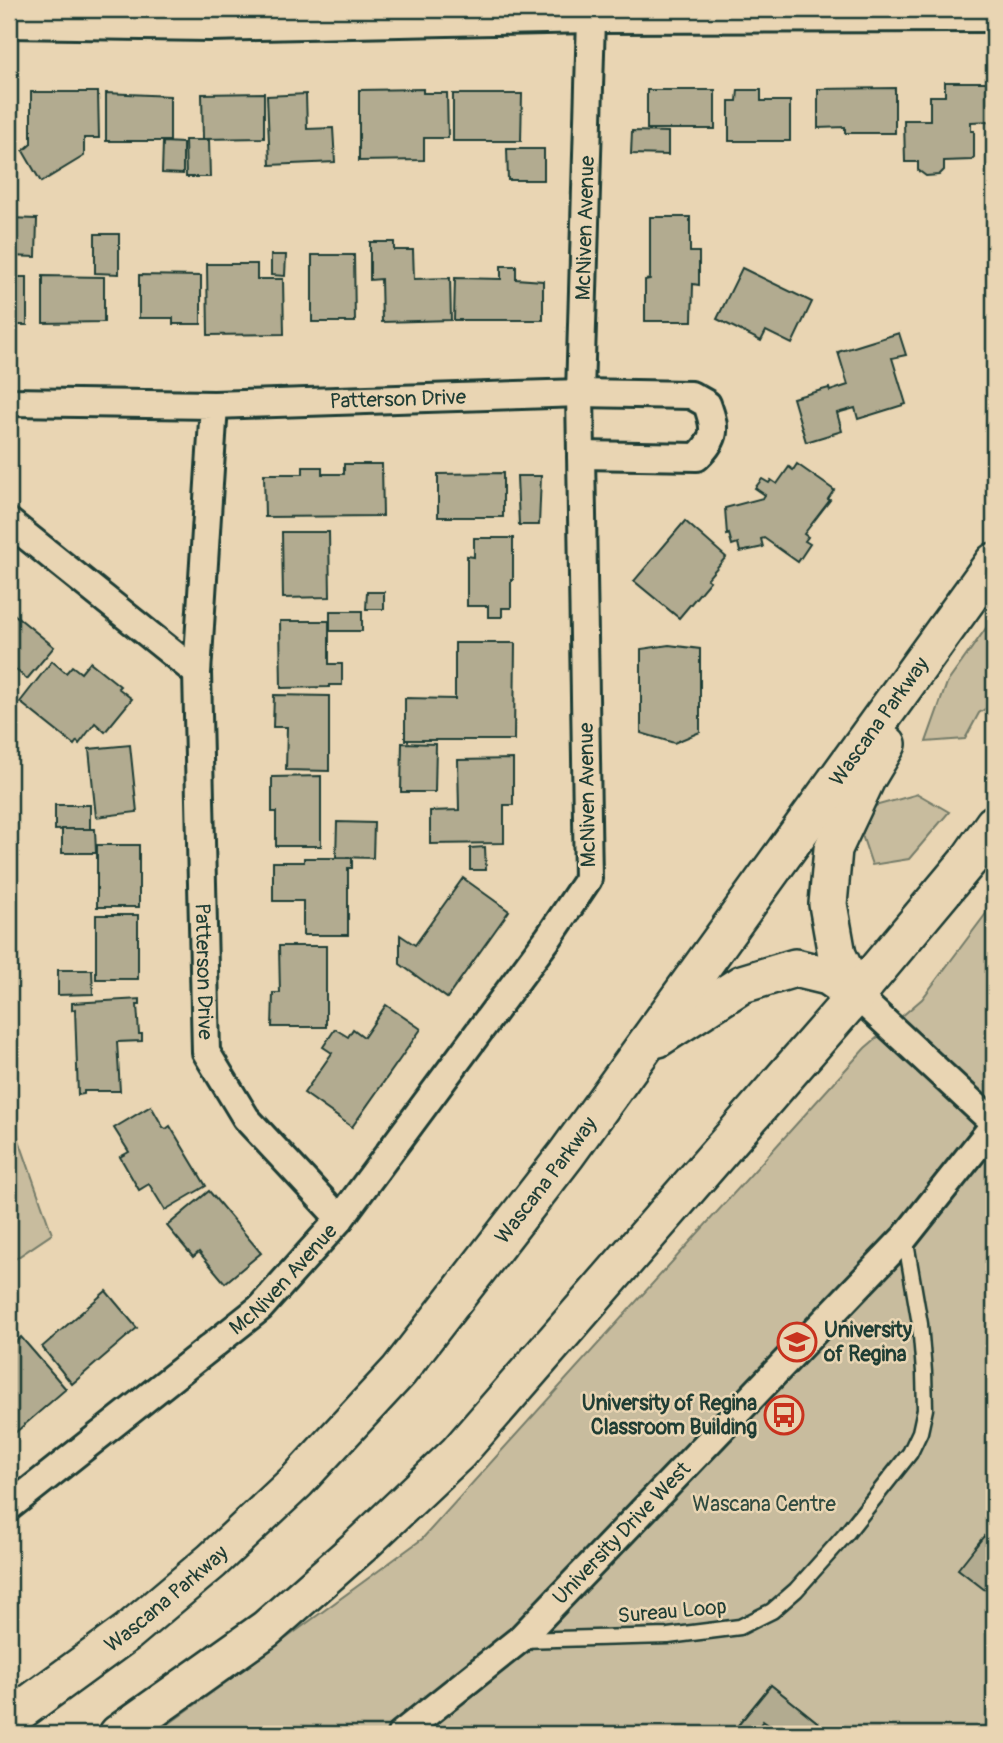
<svg xmlns="http://www.w3.org/2000/svg" width="1003" height="1743" font-family="Pangolin,sans-serif">
<style>
.green{fill:#c8bc9e;stroke:#747c69;stroke-width:2}
.building{fill:#b2ab90;stroke:#1f3d34;stroke-width:2}
.lines{fill:none;stroke-linecap:round;stroke-linejoin:round}
.service-casing{stroke:#1f3d34;stroke-width:19}
.minor-casing{stroke:#1f3d34;stroke-width:32}
.secondary-casing{stroke:#1f3d34;stroke-width:42}
.service{stroke:#e9d5b3;stroke-width:14}
.minor{stroke:#e9d5b3;stroke-width:26}
.secondary{stroke:#e9d5b3;stroke-width:37}
.labels{text-anchor:middle;stroke-width:5;stroke-linejoin:round;paint-order:stroke}
.street-label{font-size:21px;fill:#1f3d34;stroke:#e9d5b3}
.poi-label{font-size:21px;font-weight:bold;fill:#1f3d34;stroke:#e9d5b3;text-anchor:start}
.park-label{font-size:21px;fill:#304a3f;stroke:#e9d5b3}
</style>
<rect width="100%" height="100%" fill="#e9d5b3"/>
<filter id="ink" filterUnits="userSpaceOnUse"><feTurbulence type="fractalNoise" baseFrequency=".0143" numOctaves="2"/><feDisplacementMap in="SourceGraphic" scale="14" xChannelSelector="R" yChannelSelector="G"/><feConvolveMatrix kernelMatrix="1 2 1 2 8 2 1 2 1" color-interpolation-filters="sRGB"/></filter>
<g filter="url(#ink)">
<g class="green">
<path d="M994,617V703L979,713L965,739L926,742L947,683Z"/>
<path d="M918,794L949,812L909,859L872,865L862,835L871,807Z"/>
<path d="M994,903V1734H155L422,1539L865,1048L922,999Z"/>
<path d="M9,989L17,1134L52,1234L9,1263Z"/>
</g>
<g class="building">
<path d="M945,82H994V121L971,122V131H974V158L972,160L944,161V170L939,175L926,176L918,170V162H905L904,120H930V96H945Z"/>
<path d="M895,88V133H845V127L818,128V89Z"/>
<path d="M423,89V93H447L448,138H424V160L359,161V90Z"/>
<rect x="647" y="90" width="68" height="39"/>
<path d="M738,90H761V101H790V141H729V101H737Z"/>
<path d="M31,92H98L99,138H84V156L41,182L23,151L31,144Z"/>
<path d="M106,93L170,96V141H106Z"/>
<path d="M264,93V138L203,139L202,94Z"/>
<path d="M306,94L307,129L333,128L335,162L270,165L267,96Z"/>
<path d="M453,94H522L521,141H453Z"/>
<path d="M632,131L668,132V155L631,154Z"/>
<path d="M185,140H209L210,177H186Z"/>
<path d="M163,142L183,143V174L162,173Z"/>
<path d="M507,149H544V180H508Z"/>
<path d="M650,217H690V252H699V285L693,284L692,321H645V280L650,279Z"/>
<path d="M9,218L37,219L36,257L9,256Z"/>
<path d="M95,234H119V274L95,273Z"/>
<path d="M370,242H394V250H413L414,279L450,278L451,320L382,322L381,279L370,280Z"/>
<path d="M271,255H286L285,276L271,275Z"/>
<path d="M312,255H354L355,322H312Z"/>
<path d="M207,264H257V279H283L284,334L208,335Z"/>
<path d="M501,266H516V279L543,281V320H454L455,278L501,279Z"/>
<path d="M742,268L812,302L792,344L766,331L761,341L717,319Z"/>
<path d="M139,275L201,276V324H173V318H139Z"/>
<path d="M43,276L104,277V322L43,323Z"/>
<rect x="9" y="277" width="18" height="48"/>
<path d="M899,333L906,355L892,358L906,404L858,419L855,408L837,413L842,431L806,442L793,398L829,388L830,391L848,385L838,352Z"/>
<path d="M344,464H382L383,516L265,517L264,474H303V467H322V474H344Z"/>
<path d="M797,464L834,490L828,499L830,500L804,534L808,537L805,541L810,544L798,562L764,538L761,539L763,547L740,552L738,543L732,545L729,534L727,535L725,508L763,498L765,495L755,488L762,479L769,483L771,480L777,484L789,467L793,470Z"/>
<path d="M503,473V517H438V474Z"/>
<path d="M517,476H541L539,525H519Z"/>
<path d="M685,521L726,557L707,579L710,581L679,618L634,581Z"/>
<path d="M282,532H329L330,597L283,598Z"/>
<path d="M474,538H513V580H511V608H502V617H488V606H467V556L474,557Z"/>
<path d="M367,592H384V609H366Z"/>
<path d="M9,610L54,647L27,679L9,664Z"/>
<rect x="330" y="611" width="32" height="20"/>
<path d="M280,621H329V664H342V685H329V687L281,688Z"/>
<path d="M455,643H515L514,740H405V698L455,699Z"/>
<path d="M669,645L700,649V732L674,743L641,733V649Z"/>
<path d="M52,661L66,673L72,666L81,673L90,662L120,686L118,688L132,699L105,732L95,723L79,744L77,741L74,745L20,702Z"/>
<path d="M274,695L329,696V771L286,770L287,727H273Z"/>
<path d="M402,743L436,744L435,792H401Z"/>
<path d="M130,745L137,812L96,817L89,749Z"/>
<path d="M513,759V805H504V843L430,844V811L459,810L458,760Z"/>
<path d="M321,776V846H276V812H272V777Z"/>
<path d="M55,805H90V829L55,830Z"/>
<path d="M337,822L374,823L373,858L336,857Z"/>
<path d="M62,829H95L96,853H62Z"/>
<rect x="97" y="845" width="42" height="62"/>
<path d="M485,847L486,870H470V848Z"/>
<path d="M304,858H352V868H348V935H303V901H273V862H304Z"/>
<path d="M463,878L509,911L447,998L400,964V935L415,945Z"/>
<rect x="96" y="915" width="42" height="64"/>
<path d="M279,946H326V1027H272L273,993H280Z"/>
<path d="M58,970H92L93,994L58,995Z"/>
<path d="M140,999V1005H137L139,1034H142V1041L117,1042L120,1091H84V1094L78,1095L75,1009L72,1010V1003Z"/>
<path d="M386,1005L421,1029L352,1127L304,1093L332,1053L323,1047L335,1029L348,1037L353,1029L364,1037Z"/>
<path d="M151,1106L163,1127L166,1129L170,1126L206,1186L165,1210L149,1184L139,1190L120,1157L129,1152L114,1128Z"/>
<path d="M209,1191L261,1253L225,1283L199,1252L193,1257L167,1226Z"/>
<path d="M106,1291L137,1328L72,1384L42,1347Z"/>
<path d="M21,1337L66,1389L9,1438V1348Z"/>
<path d="M984,1536L991,1542L994,1538V1597L958,1569Z"/>
<path d="M771,1685L832,1734H731Z"/>
<path d="M771,1685L832,1734H731Z"/>
<path d="M763,1721L781,1734H753Z"/>
</g>
<g class="lines">
<defs>
<path id="service" d="M520,1640L668,1636L740,1627L772,1611L796,1590L846,1534L910,1453L920,1432L925,1409L924,1372L920,1324L905,1237"/>
<g id="minor">
<path d="M9,24L209,27L591,19L994,18"/>
<path id="s1" d="M9,402L214,405L197,673L206,1052L246,1118L340,1219"/>
<path id="s2" d="M214,405L580,393L691,395L707,404C716,429 717,438 697,457L581,455"/>
<path d="M9,522L197,673"/>
<path d="M856,995L994,1123"/>
<path id="s3" d="M9,1507L260,1308L340,1219L549,937L588,879L580,393L591,19"/>
<path id="s4" d="M401,1734L519,1640L905,1237L994,1125"/>
</g>
<g id="secondary">
<path d="M856,995L837,955L828,904L833,849L866,779L887,744"/>
<path d="M658,1038L742,984L795,968L828,976L856,995"/>
<path id="s5" d="M9,1719L128,1632L212,1561L297,1481L399,1371L566,1155L994,562"/>
<path d="M118,1734L266,1629L360,1546L458,1453L856,995L968,861L994,824"/>
</g>
</defs>
<use href="#service" class="service-casing"/>
<use href="#minor" class="minor-casing"/>
<use href="#secondary" class="secondary-casing"/>
<use href="#service" class="service"/>
<use href="#minor" class="minor"/>
<use href="#secondary" class="secondary"/>
</g>
</g>
<defs>
<symbol id="university-ring" viewBox="-11 -11 22 22"><circle r="9.5" fill="#e9d5b3" stroke="#c8321e" stroke-width="1.5"/><path d="M0-5L7-2L0 1L-7-2ZM-4 1L0 2.5L4 1V4Q0 6-4 4Z" fill="#c8321e"/></symbol>
<symbol id="bus-ring" viewBox="-11 -11 22 22"><circle r="9.5" fill="#e9d5b3" stroke="#c8321e" stroke-width="1.5"/><path d="M-5-6H5V4H4V6H2V4H-2V6H-4V4H-5ZM-3.5-4V0h7V-4ZM-3.5 1.2v1.5H-2V1.2ZM2 1.2v1.5H3.5V1.2Z" fill="#c8321e"/></symbol>
</defs>
<g fill-rule="evenodd">
<use href="#university-ring" x="775" y="1320" width="44" height="44"/>
<use href="#bus-ring" x="762" y="1393" width="44" height="44"/>
</g>
<g class="labels">
<g class="street-label">
<text dy="7" stroke="none"><textPath href="#s3" startOffset="1512">McNiven Avenue</textPath></text>
<text dy="7" stroke="none"><textPath href="#s2" startOffset="184">Patterson Drive</textPath></text>
<text dy="7" stroke="none"><textPath href="#s5" startOffset="1332">Wascana Parkway</textPath></text>
<text transform="translate(587 795) rotate(-91)" y="7">McNiven Avenue</text>
<text dy="7" stroke="none"><textPath href="#s1" startOffset="772">Patterson Drive</textPath></text>
<text dy="7" stroke="none"><textPath href="#s5" startOffset="765">Wascana Parkway</textPath></text>
<text dy="7" stroke="none"><textPath href="#s3" startOffset="357">McNiven Avenue</textPath></text>
<text dy="7" stroke="none"><textPath href="#s4" startOffset="299">University Drive West</textPath></text>
<text dy="7" stroke="none"><textPath href="#s5" startOffset="198">Wascana Parkway</textPath></text>
<text transform="translate(672 1611) rotate(-5)" y="7">Sureau Loop</text>
</g>
<g class="poi-label">
<text x="824" y="1337">University<tspan x="824" dy="24">of Regina</tspan></text>
<text x="757" y="1410" text-anchor="end">University of Regina<tspan x="757" dy="24">Classroom Building</tspan></text>
</g>
<g class="park-label">
<text x="764" y="1511">Wascana Centre</text>
</g>
</g>
<rect width="1003" height="1743" fill="none" stroke="#e9d5b3" stroke-width="35"/>
<rect x="18" y="18" width="968" height="1708" fill="none" stroke="#1f3d34" stroke-width="2.5" filter="url(#ink)"/>
</svg>
